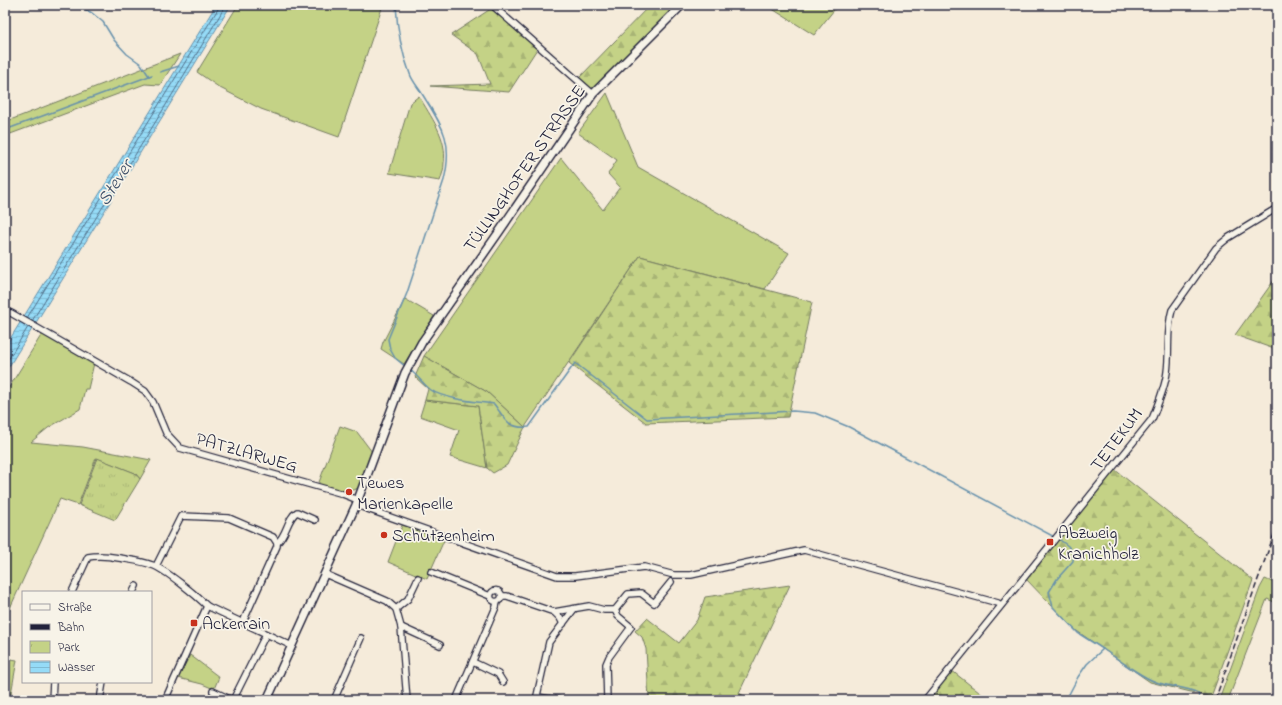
<svg xmlns="http://www.w3.org/2000/svg" width="1282" height="705" font-family="'Indie Flower',sans-serif">
<style>
.green{fill:#c4d286;stroke:#737a60}
.forest{fill:url(#forest-firs);stroke:#737a60}
.park{fill:url(#park-tufts);stroke:#737a60}
.water{fill:url(#water-rules);stroke:#6791ac}
.lines{fill:none;stroke-linecap:round;stroke-linejoin:round}
.shore{stroke:#506c86;stroke-width:1}
.stream{stroke:#6791ac;stroke-width:1.5}
.street-casing{stroke:#22223b;stroke-width:8}
.secondary-casing{stroke:#22223b;stroke-width:10}
.street{stroke:#f7f3e8;stroke-width:5.5}
.secondary{stroke:#f7f3e8;stroke-width:7}
.rail{stroke:#22223b;stroke-width:1.5;stroke-dasharray:6 3;stroke-linecap:butt}
.poi-dot{fill:#c8321e;stroke:#f7f3e8;stroke-width:1.5}
.labels{text-anchor:middle;stroke-width:3.5;stroke-linejoin:round;paint-order:stroke}
.street-label{font-size:18px;fill:#22223b;stroke:#f7f3e8}
.poi-label{font-size:18px;fill:#22223b;stroke:#f7f3e8;text-anchor:start}
.water-label{font-size:19px;font-style:italic;fill:#3f506a;stroke:#f7f3e8}
</style>
<defs>
<pattern id="forest-firs" width="22" height="20" patternUnits="userSpaceOnUse"><rect width="22" height="20" fill="#c4d286"/><path d="M5 1l3.5 6h-7zM16 11l3.5 6h-7z" fill="#a8b475"/></pattern>
<pattern id="park-tufts" width="24" height="20" patternUnits="userSpaceOnUse"><rect width="24" height="20" fill="#c4d286"/><path d="M3 7l-1-3M5 7V3M7 7l1-3M15 17l-1-3M17 17v-4M19 17l1-3" fill="none" stroke="#a8b475"/></pattern>
<pattern id="water-rules" width="6" height="5" patternUnits="userSpaceOnUse"><rect width="6" height="5" fill="#95dbf7"/><path d="M0 2.5h6" fill="none" stroke="#80bcd5"/></pattern>
</defs>
<rect width="100%" height="100%" fill="#f5ebda"/>
<filter id="ink" filterUnits="userSpaceOnUse"><feTurbulence type="fractalNoise" baseFrequency=".025" numOctaves="2"/><feDisplacementMap in="SourceGraphic" scale="8" xChannelSelector="R" yChannelSelector="G"/><feConvolveMatrix kernelMatrix="1 2 1 2 8 2 1 2 1" color-interpolation-filters="sRGB"/></filter>
<g filter="url(#ink)">
<g class="green">
<path d="M238,5H383L339,137L261,109L220,88L197,72Z"/>
<path d="M766,5H838L814,35Z"/>
<path d="M180,54L160,85L145,84L5,136V122Z"/>
<path d="M607,93L638,167L789,253L765,289L640,256L525,427L487,392L424,356L561,158L603,210L620,187L608,174L617,160L578,133Z"/>
<path d="M419,96C430,116 448,138 444,163C444,169 442,175 440,181L389,173L410,103Z"/>
<path d="M405,299L434,316L404,364L381,349L383,342Z"/>
<path d="M42,334L94,363L88,389H85L80,409L48,428L31,442L83,447L151,460L140,479L135,473L96,458L78,505L60,499L5,619V394Z"/>
<path d="M425,400L478,406L487,468L450,457L459,430L420,416Z"/>
<path d="M340,426L357,432L372,452L360,487L352,491L348,490L341,492L318,485Z"/>
<path d="M403,523L445,538L427,579L388,562Z"/>
<path d="M1265,579L1277,584V603L1267,599L1228,700H1219L1260,588Z"/>
<path d="M190,655L219,677L214,689L202,684L178,678Z"/>
<path d="M5,658L17,660L10,700H5Z"/>
</g>
<g class="forest">
<path d="M650,5H680L593,92L578,79Z"/>
<path d="M492,8L537,49L509,92L430,86L490,84L478,54L451,35Z"/>
<path d="M640,256L812,302L788,417L646,423L569,363Z"/>
<path d="M1277,276V350L1235,335Z"/>
<path d="M424,356L487,392L525,427L507,465L493,473L487,468L478,406L425,400L428,389L415,377Z"/>
<path d="M1114,469L1253,580L1211,697L1150,682L1074,629L1025,578Z"/>
<path d="M790,585L739,693L751,700H649L646,649L642,637L635,631L647,618L679,643L697,620L705,597Z"/>
<path d="M951,670L989,700H926Z"/>
</g>
<path class="park" d="M97,458L135,473L140,479L115,520L79,505Z"/>
<path class="water" d="M216,5H231L5,373V347Z"/>
<g class="lines">
<g class="shore">
<path d="M27,318L218,9L219,5"/>
<path d="M32,321L166,105L226,5"/>
<path d="M5,365L28,327"/>
</g>
<g class="stream">
<path d="M77,5L92,13L103,22L114,40L127,54L141,64L149,76"/>
<path d="M396,5C397,28 402,53 410,74C412,80 417,86 421,92C441,125 454,139 444,180L407,293L388,339L390,349L395,358L406,367"/>
<path d="M160,72L179,66"/>
<path d="M5,130L152,75"/>
<path d="M409,369C418,376 423,384 431,390C443,399 479,402 494,404C506,420 508,429 529,427L575,363L647,419L793,411L815,413L849,427L1060,540L1068,546L1073,553V561L1057,579L1049,592L1053,607L1078,633L1103,649L1087,664L1078,677L1066,700"/>
<path d="M1103,649C1118,659 1143,679 1159,683C1172,687 1186,687 1198,693L1200,700"/>
</g>
<defs>
<g id="street">
<path d="M492,5L593,94"/>
<path d="M11,313L131,382L145,391L153,402L166,433L180,448L340,493L358,500"/>
<path d="M356,505L557,576H575L644,567L674,575H691L804,550L998,603L1001,605"/>
<path d="M277,543C287,535 287,518 297,512L315,520"/>
<path d="M156,566L181,516L229,518L273,537L277,543V546L243,622"/>
<path d="M431,572L490,596"/>
<path d="M325,574L387,601L396,609L401,627L407,700"/>
<circle cx="496" cy="596" r="5.5"/>
<path d="M72,592L88,557C99,555 108,556 119,558C130,560 142,561 152,565C165,569 197,596 207,606L292,646"/>
<path d="M133,592L136,586"/>
<path d="M502,596H507L554,612L589,606L604,610H615L628,594L641,593L654,603L671,582"/>
<path d="M396,609L408,599L418,578"/>
<path d="M554,612L560,618L563,624"/>
<path d="M401,627L440,645"/>
<path d="M473,662L498,674L503,682"/>
<path d="M213,691L232,700"/>
<path d="M537,697L559,700"/>
<path d="M52,700L53,682"/>
<path d="M100,700L103,682"/>
<path d="M165,700L207,606"/>
<path d="M233,700L266,634"/>
<path d="M334,700L361,638"/>
<path d="M456,700L496,607L497,602"/>
<path d="M536,700L549,642L574,609"/>
<path d="M607,700L606,664L609,657L631,627L618,616L615,610"/>
<path d="M925,700L1152,419C1158,404 1165,388 1167,372C1170,351 1166,330 1172,310L1216,248L1228,238L1277,208"/>
</g>
<path id="secondary" d="M267,700L356,505L405,373L422,342L499,232L593,94L682,5"/>
</defs>
<use href="#street" class="street-casing"/>
<use href="#secondary" class="secondary-casing"/>
<use href="#street" class="street"/>
<use href="#secondary" class="secondary"/>
<path class="rail" d="M1215,700L1277,526"/>
</g>
</g>
<g class="poi-dot">
<circle cx="349" cy="492" r="4"/>
<circle cx="384" cy="535" r="4"/>
<rect x="1046" y="538" width="8" height="8" rx="2"/>
<rect x="190" y="619" width="8" height="8" rx="2"/>
</g>
<g class="labels">
<g class="street-label">
<text transform="translate(524 168) rotate(-55)" y="6">TÜLLINGHOFER STRASSE</text>
<text transform="translate(1116 439) rotate(-53)" y="6">TETEKUM</text>
<text transform="translate(247 452) rotate(16)" y="6">PATZLARWEG</text>
</g>
<g class="poi-label">
<text x="357" y="488">Tewes<tspan x="357" dy="21">Marienkapelle</tspan></text>
<text x="1058" y="538">Abzweig<tspan x="1058" dy="21">Kranichholz</tspan></text>
<text x="392" y="541">Schützenheim</text>
<text x="202" y="629">Ackerrain</text>
</g>
<g class="water-label">
<text transform="translate(114 182) rotate(-58)" y="7">Stever</text>
</g>
</g>
<rect width="1282" height="705" fill="none" stroke="#f7f3e8" stroke-width="20"/>
<rect x="10" y="10" width="1262" height="685" fill="none" stroke="#22223b" stroke-width="1.5" filter="url(#ink)"/>
<rect x="22" y="591" width="130" height="92" fill="#f7f3e8" stroke="#a29fa3"/>
<rect x="30" y="604" width="20" height="6" fill="#f7f3e8" stroke="#a29fa3"/>
<text x="58" y="611" font-size="12" fill="#22223b">Straße</text>
<rect x="30" y="624" width="20" height="6" fill="#22223b" stroke="#a29fa3"/>
<text x="58" y="631" font-size="12" fill="#22223b">Bahn</text>
<rect x="30" y="641" width="20" height="12" fill="url(#park-tufts)" stroke="#a29fa3"/>
<text x="58" y="651" font-size="12" fill="#22223b">Park</text>
<rect x="30" y="661" width="20" height="12" fill="url(#water-rules)" stroke="#a29fa3"/>
<text x="58" y="671" font-size="12" fill="#22223b">Wasser</text>
</svg>
